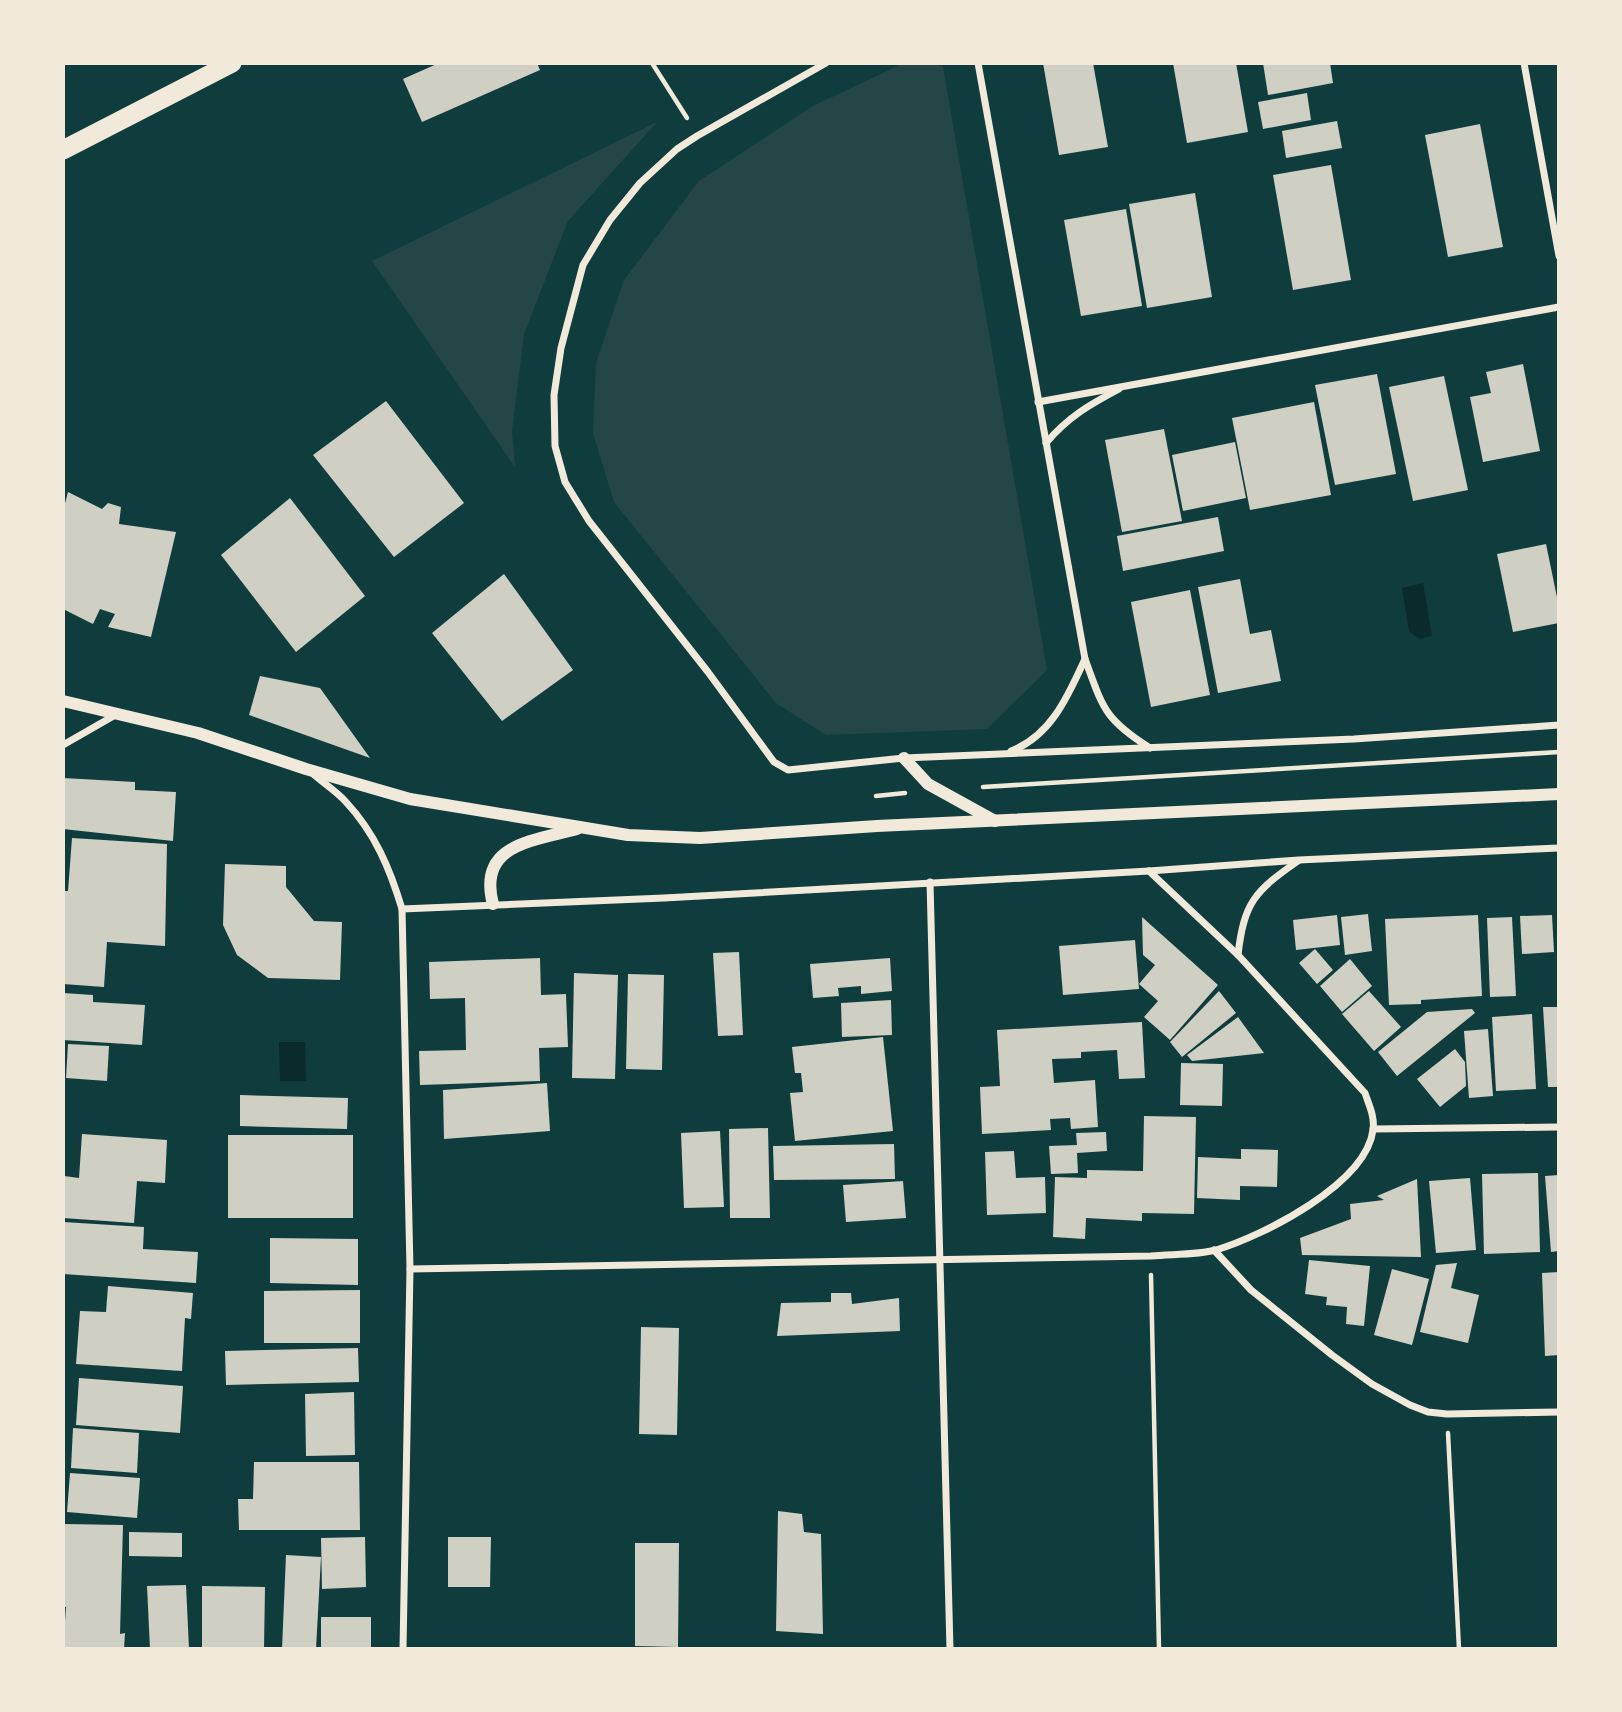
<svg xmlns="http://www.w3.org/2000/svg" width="1622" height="1712" font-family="'IBM Plex Sans',sans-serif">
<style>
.green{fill:#244646}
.water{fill:#0a2a2b}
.building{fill:#cfcfc3}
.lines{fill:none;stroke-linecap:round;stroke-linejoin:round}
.path{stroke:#f1e9da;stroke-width:4.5}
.minor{stroke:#f1e9da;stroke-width:7}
.tertiary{stroke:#f1e9da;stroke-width:12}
.trunk{stroke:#f1e9da;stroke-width:19}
</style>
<rect width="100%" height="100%" fill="#0f3d3e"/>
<g class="green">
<path d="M904,63H935L943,67L1047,670L987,729L826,735L776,703L614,502L593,433L596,363L624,280L699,181L813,106Z"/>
<path d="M657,122L568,221L524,334L512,431L515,467L372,261Z"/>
</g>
<g class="water">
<path d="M1423,583L1432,636L1419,639L1409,631L1402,588Z"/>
<path d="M279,1042H305L306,1081H280Z"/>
</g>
<g class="building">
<path d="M439,63H537L540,70L422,122L403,79Z"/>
<path d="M1043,63H1093L1108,147L1059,155Z"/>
<path d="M1173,63H1236L1248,132L1187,143Z"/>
<path d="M1263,63H1330L1333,83L1268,95Z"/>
<path d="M1307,93L1311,120L1263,129L1258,102Z"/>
<path d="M1337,121L1342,148L1286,158L1282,131Z"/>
<path d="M1480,124L1503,247L1448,257L1425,135Z"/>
<path d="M1331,165L1351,280L1293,290L1273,175Z"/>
<path d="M1195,193L1212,297L1147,308L1129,204Z"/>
<path d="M1126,209L1142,306L1081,316L1064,220Z"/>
<path d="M1523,364L1540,451L1483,462L1470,397L1491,393L1486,372Z"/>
<path d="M1377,374L1396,474L1335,485L1315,385Z"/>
<path d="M1444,376L1468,490L1413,501L1389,387Z"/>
<path d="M386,401L464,503L394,557L313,455Z"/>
<path d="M1314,402L1331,495L1250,510L1232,418Z"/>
<path d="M1164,429L1182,521L1122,532L1105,440Z"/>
<path d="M1235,442L1246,498L1183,511L1172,455Z"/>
<path d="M68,492L102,509L108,503L121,507L119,524L176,532L151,637L108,627L115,614L100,609L93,624L63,609V511Z"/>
<path d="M290,498L365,596L296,652L221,555Z"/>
<path d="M1218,517L1224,551L1123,571L1117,536Z"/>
<path d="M1546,544L1559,607V623L1513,632L1497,554Z"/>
<path d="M504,574L573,670L502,721L432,633Z"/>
<path d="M1240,579L1250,634L1271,630L1281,681L1218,693L1198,587Z"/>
<path d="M1190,590L1210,695L1151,707L1131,602Z"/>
<path d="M260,676L320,688L370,758L249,715Z"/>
<path d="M63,778L135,782V790L176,792L173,841L63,829Z"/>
<path d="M72,838L167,844L165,946L107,942L104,987L63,984L64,891H68Z"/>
<path d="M225,864L286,866V887L314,921L342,922L340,980L268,978L237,955L223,925Z"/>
<path d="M1368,914L1372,951L1345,955L1341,917Z"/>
<path d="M1337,915L1340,945L1296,950L1293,920Z"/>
<path d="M1478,915L1482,996L1421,1000V1004L1389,1005L1385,919Z"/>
<path d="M1552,915L1554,952L1522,954L1520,916Z"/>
<path d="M1142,917L1218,985L1170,1040L1144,1017L1158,1001L1139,984L1155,965L1143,955Z"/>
<path d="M1512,917L1516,996L1490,997L1487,918Z"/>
<path d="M1135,940L1139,989L1063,995L1059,946Z"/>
<path d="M1315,949L1333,970L1317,984L1299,963Z"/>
<path d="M739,952L743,1035L718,1036L713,953Z"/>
<path d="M540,958L541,995L566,994L568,1047L539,1048L540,1081L420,1085L419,1051L466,1050L465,998L430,999L429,962Z"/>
<path d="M890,958L892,991L861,994V986L838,988L839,996L813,998L810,964Z"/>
<path d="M1350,959L1372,986L1342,1012L1320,986Z"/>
<path d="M574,973L618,975L615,1079L572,1078Z"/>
<path d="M628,974L664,975L662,1070L626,1069Z"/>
<path d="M1219,991L1236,1013L1182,1057L1170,1042Z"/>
<path d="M1369,991L1401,1027L1374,1051L1342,1014Z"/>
<path d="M63,993L93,995V1002L145,1005L142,1045L63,1040Z"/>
<path d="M891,1000L892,1035L842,1037L841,1003Z"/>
<path d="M1543,1007H1559V1087H1548Z"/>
<path d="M1472,1009L1475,1013L1397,1076L1378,1052L1427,1012Z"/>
<path d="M1532,1014L1536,1089L1496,1091L1492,1017Z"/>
<path d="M1238,1017L1264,1053L1192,1061L1187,1055Z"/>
<path d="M1142,1022L1145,1078L1119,1079L1117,1050L1081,1052V1058L1052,1059L1054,1083L1095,1080L1098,1127L1071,1129L1070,1118L1050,1119L1051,1130L982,1134L980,1087L1000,1086L997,1030Z"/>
<path d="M1488,1029L1493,1096L1469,1098L1464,1031Z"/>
<path d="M883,1037L893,1131L795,1141L790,1093L803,1092L801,1073H795L792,1047Z"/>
<path d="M68,1044L109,1046L107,1081L66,1078Z"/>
<path d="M1455,1049L1465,1062L1466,1086L1440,1107L1417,1079Z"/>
<path d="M1181,1063L1223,1064L1222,1106L1180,1105Z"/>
<path d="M547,1083L550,1131L444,1139L443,1090Z"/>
<path d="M240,1095L348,1098L347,1129L240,1126Z"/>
<path d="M1144,1116L1196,1117L1194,1214L1142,1213V1221L1086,1218L1085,1239L1053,1237L1055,1177L1087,1178V1170L1143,1171Z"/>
<path d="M768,1128L770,1218H730L729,1129Z"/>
<path d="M720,1131L724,1207L684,1208L681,1133Z"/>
<path d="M1106,1132L1107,1151L1077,1153L1078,1173L1051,1174L1049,1146L1077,1145L1076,1133Z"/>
<path d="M82,1134L167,1140L165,1183L137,1181L134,1223L63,1218L64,1176L79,1178Z"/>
<rect x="228" y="1135" width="125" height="83"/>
<path d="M894,1144L895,1179L774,1180L773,1146Z"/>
<path d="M1241,1149L1278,1150L1277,1187L1240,1186V1200L1197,1198L1198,1157L1241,1159Z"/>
<path d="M1014,1151L1016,1178L1045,1177L1046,1213L987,1215L985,1152Z"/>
<path d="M1538,1173L1540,1252L1484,1254L1482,1174Z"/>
<path d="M1559,1175V1251L1551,1252L1545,1176Z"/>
<path d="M1470,1178L1476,1250L1436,1253L1429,1181Z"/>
<path d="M1417,1179L1421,1257L1302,1255L1300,1238L1351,1219L1350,1204L1384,1200L1377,1196Z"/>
<path d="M903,1181L906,1218L846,1222L843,1185Z"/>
<path d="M63,1222L144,1227L143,1249L198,1252L196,1283L63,1274Z"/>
<path d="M270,1238L358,1239V1285L270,1283Z"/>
<path d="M1309,1260L1370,1266L1364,1326L1346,1324L1347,1307L1326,1305L1327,1297L1305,1294Z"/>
<path d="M1457,1263L1451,1288L1479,1295L1468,1343L1420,1332L1436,1265Z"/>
<path d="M1392,1269L1429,1279L1412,1345L1374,1335Z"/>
<path d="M1559,1272V1355L1545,1356L1542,1273Z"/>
<path d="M108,1286L193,1293L191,1319L185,1318L182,1371L76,1364L80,1311L106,1312Z"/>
<path d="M360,1290V1343H264V1291Z"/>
<path d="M831,1293H851L852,1304L899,1298L900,1331L777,1336L781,1303L831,1302Z"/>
<path d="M641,1327L679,1328L677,1435L639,1434Z"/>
<path d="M358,1348L359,1382L226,1385L225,1351Z"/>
<path d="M79,1378L183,1386L180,1433L76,1425Z"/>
<path d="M354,1392L355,1455L306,1456L305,1394Z"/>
<path d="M73,1428L139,1433L137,1473L71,1468Z"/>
<path d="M254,1462H359L360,1530H239L238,1499H253Z"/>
<path d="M70,1473L140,1478L137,1518L67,1512Z"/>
<path d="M778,1511L802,1514L804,1532L821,1534L823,1634L776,1631Z"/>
<path d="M65,1524L123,1525L120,1634L125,1633L124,1649H63L66,1607H64Z"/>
<path d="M129,1532L182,1533V1557L129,1556Z"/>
<path d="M365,1537L366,1587L322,1589L321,1538Z"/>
<path d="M448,1537H491L490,1587H448Z"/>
<path d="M635,1543H679L678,1647L635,1646Z"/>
<path d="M286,1555L321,1557L316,1649H282Z"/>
<path d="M186,1585L189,1649H150L147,1586Z"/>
<path d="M202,1586L265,1587L264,1649H202Z"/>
<rect x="321" y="1617" width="50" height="32"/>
</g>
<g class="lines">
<g class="path">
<path d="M652,63L687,118"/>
<path d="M983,787L1559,752"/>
<path d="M876,796L905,793"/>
<path d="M1151,1275L1159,1649"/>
<path d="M1448,1433L1459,1649"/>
</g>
<g class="minor">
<path d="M826,63L697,136L677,149L640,183L610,220L583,265L561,348L554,395L555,446L565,482L589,521L708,672L774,762L788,770L904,758L1354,739L1559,725"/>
<path d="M978,63L1085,659C1103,708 1104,719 1150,748"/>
<path d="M1524,63L1559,256"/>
<path d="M1038,402L1559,307"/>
<path d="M1046,443C1068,417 1089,405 1119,389"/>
<path d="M63,745L117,714"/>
<path d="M1011,751C1051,736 1068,696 1085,659"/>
<path d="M312,773C323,783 336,791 346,802C375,833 390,869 402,909L410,1269L403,1649"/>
<path d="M930,882L950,1649"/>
<path d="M402,909L664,898L1149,871L1299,860L1559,848"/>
<path d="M1238,955C1244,902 1255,891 1298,861"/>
<path d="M1373,1129L1559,1127"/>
<path d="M1214,1250L1251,1290L1332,1355L1372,1384L1410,1405L1428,1412L1447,1414L1559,1412"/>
<path d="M410,1269L1151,1256C1171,1254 1196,1255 1216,1250C1263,1236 1366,1184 1373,1130C1375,1117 1369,1105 1365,1093L1238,955L1149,871"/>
</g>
<g class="tertiary">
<path d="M63,701L198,733L306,769L410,799L628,835L700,838L877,826L1559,794"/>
<path d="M904,758L928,784L995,821"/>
<path d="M493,904C477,844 533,841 577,829"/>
</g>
<path class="trunk" d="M63,150L232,63"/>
</g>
<rect width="1622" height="1712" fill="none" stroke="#f1e9da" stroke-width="130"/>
</svg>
